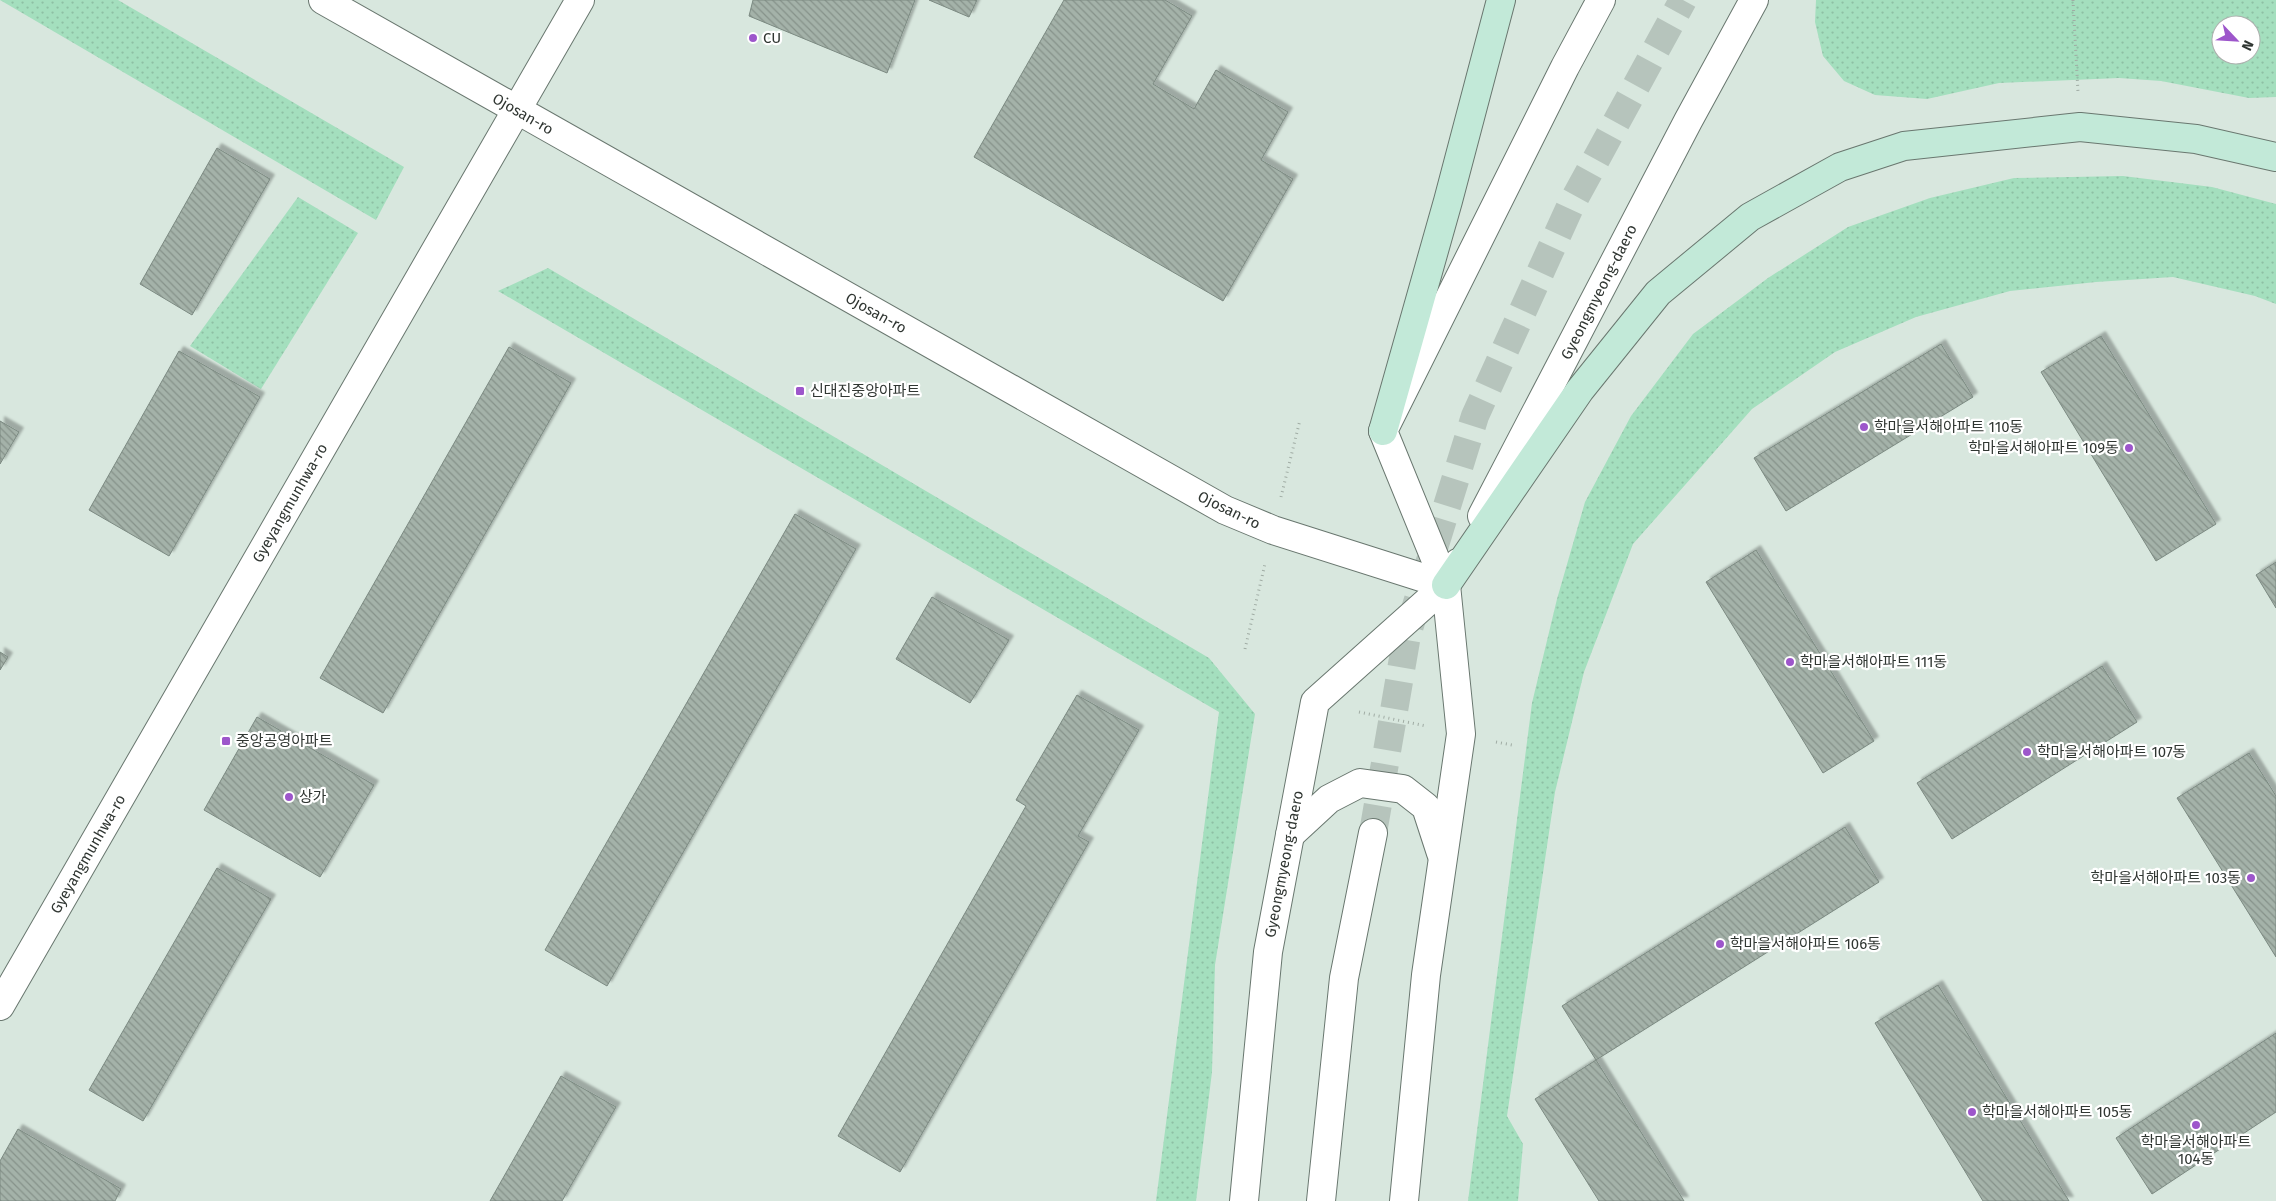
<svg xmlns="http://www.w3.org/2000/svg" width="2276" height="1201" font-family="'Fira Sans','Noto Sans KR',sans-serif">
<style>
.grass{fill:url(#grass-dots);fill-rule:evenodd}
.building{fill:url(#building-back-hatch);stroke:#7c8a82;filter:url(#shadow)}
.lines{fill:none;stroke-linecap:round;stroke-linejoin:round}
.tertiary-tunnel{stroke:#b6c4bc;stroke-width:28;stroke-dasharray:28 14;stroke-linecap:butt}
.tertiary-casing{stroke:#69776f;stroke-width:30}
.secondary-casing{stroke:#69776f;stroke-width:30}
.path{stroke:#a0aca4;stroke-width:3;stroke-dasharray:1 4;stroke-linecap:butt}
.tertiary{stroke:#fff;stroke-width:28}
.secondary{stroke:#c2e9d8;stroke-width:28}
.poi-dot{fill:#9d56cb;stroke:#fff;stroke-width:2}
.labels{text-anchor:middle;stroke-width:4.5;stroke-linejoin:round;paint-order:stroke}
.poi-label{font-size:15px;fill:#303632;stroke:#fff;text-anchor:start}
.street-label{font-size:15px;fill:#303632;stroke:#fff}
</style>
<defs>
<pattern id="grass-dots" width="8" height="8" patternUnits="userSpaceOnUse" patternTransform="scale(1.25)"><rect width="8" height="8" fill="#a4dfbe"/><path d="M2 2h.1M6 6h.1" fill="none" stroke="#8ec0a4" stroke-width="1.8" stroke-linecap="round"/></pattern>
<pattern id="building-back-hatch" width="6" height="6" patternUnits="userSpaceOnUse" patternTransform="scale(1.25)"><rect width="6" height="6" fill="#a4b2a9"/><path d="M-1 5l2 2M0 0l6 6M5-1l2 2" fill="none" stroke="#86928a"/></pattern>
<filter id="shadow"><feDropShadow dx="4.5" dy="-4.5" stdDeviation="1" flood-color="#0004"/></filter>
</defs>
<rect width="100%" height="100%" fill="#d8e7de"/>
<g class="grass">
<path d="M0,0H118L404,167L376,220Z"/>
<path d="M1816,0H2276V97L2249,98L2161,81L2119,78L1999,83L1927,99L1875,95L1844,81L1823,56L1815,22ZM2221,25H2251V55H2221Z"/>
<path d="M2123,176L2212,187L2276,204V304L2255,296L2173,277L2096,282L2010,291L1916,317L1835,352L1752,409L1633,544L1584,672L1555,792L1507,1116L1523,1144L1518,1201H1468L1532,703L1557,599L1585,502L1631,416L1693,334L1768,278L1848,227L1930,198L2014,178Z"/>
<path d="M298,197L358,233L261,389L190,346Z"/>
<path d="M548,268L1209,658L1255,714L1215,965L1212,1072L1196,1201H1156L1219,712L498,291Z"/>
</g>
<g class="building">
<path d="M753,0H915L887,73L749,16Z"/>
<path d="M929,0H977L969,17Z"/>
<path d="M1064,0H1165L1192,16L1153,84L1194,109L1216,70L1288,112L1261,160L1293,179L1223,301L974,157Z"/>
<path d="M217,148L270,179L192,315L140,284Z"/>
<path d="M2101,336L2216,524L2156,561L2041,372Z"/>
<path d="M1941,344L1973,397L1786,511L1754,458Z"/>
<path d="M509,347L571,383L383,713L320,678Z"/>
<path d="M179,351L260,397L169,556L89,510Z"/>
<path d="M0,421L19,432L0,464Z"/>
<path d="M795,514L856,549L607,986L545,950Z"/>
<path d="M1756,550L1874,741L1823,773L1706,582Z"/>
<path d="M2276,562V608L2256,575Z"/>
<path d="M932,597L1009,640L970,703L896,659Z"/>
<path d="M0,652L8,657L0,670Z"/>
<path d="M2102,666L2137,722L1952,839L1917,783Z"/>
<path d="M1077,695L1139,730L1078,836L1089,842L900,1172L838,1136L1026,806L1016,800Z"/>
<path d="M257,717L374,785L320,877L204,810Z"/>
<path d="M2249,753L2276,796V957L2177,798Z"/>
<path d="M1845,827L1879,882L1596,1060L1562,1006Z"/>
<path d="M217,868L271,899L143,1121L89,1090Z"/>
<path d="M1938,985L2069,1201H1983L1875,1023Z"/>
<path d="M2276,1033V1112L2152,1194L2116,1138Z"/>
<path d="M1596,1060L1684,1201H1599L1535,1099Z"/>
<path d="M561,1076L616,1107L562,1201H490Z"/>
<path d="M18,1129L121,1189L115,1201H0V1161Z"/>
</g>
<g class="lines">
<path class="tertiary-tunnel" d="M1373,833L1407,635L1475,416L1570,207L1683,0"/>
<defs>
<g id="tertiary">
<path d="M323,0L1225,510L1273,530L1446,585"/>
<path d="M1482,516L1688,121L1754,0"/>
<path d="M1290,835L1329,799L1360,783L1403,789L1426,807L1441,853"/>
<path d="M0,1006L580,0"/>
<path d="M1244,1201L1268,952L1315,702L1446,585L1458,563"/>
<path d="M1321,1201L1344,978L1373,833"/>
<path d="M1404,1201L1426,975L1461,734L1446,585L1383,431L1565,67L1601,0"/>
</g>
<g id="secondary">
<path d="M1383,431L1448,201L1501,0"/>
<path d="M1446,585L1580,390L1658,293L1750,217L1840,167L1904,146L2080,127L2196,139L2276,157"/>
</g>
</defs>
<use href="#tertiary" class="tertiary-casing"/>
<use href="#secondary" class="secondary-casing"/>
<g class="path">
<path d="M2073,0L2078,92"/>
<path d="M1281,497L1300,420"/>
<path d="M1245,649L1265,564"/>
<path d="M1359,712L1426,726"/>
<path d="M1496,742L1512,745"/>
</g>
<use href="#tertiary" class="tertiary"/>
<use href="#secondary" class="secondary"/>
</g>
<g class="poi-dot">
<circle cx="753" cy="38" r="5"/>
<rect x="795" y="386" width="10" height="10" rx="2.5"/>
<circle cx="1864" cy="427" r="5"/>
<circle cx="2129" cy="448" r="5"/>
<circle cx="1790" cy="662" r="5"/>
<rect x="221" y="736" width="10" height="10" rx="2.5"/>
<circle cx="2027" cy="752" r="5"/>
<circle cx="289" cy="797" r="5"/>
<circle cx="2251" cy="878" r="5"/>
<circle cx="1720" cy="944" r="5"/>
<circle cx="1972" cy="1112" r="5"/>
<circle cx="2196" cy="1125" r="5"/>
</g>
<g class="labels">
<g class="poi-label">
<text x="763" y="43">CU</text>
<text x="810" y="396">신대진중앙아파트</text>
<text x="1874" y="432">학마을서해아파트 110동</text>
<text x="2119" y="453" text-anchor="end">학마을서해아파트 109동</text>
<text x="1800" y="667">학마을서해아파트 111동</text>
<text x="236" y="746">중앙공영아파트</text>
<text x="2037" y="757">학마을서해아파트 107동</text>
<text x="299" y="802">상가</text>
<text x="2241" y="883" text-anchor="end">학마을서해아파트 103동</text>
<text x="1730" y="949">학마을서해아파트 106동</text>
<text x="1982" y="1117">학마을서해아파트 105동</text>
<text x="2196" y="1147" text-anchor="middle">학마을서해아파트<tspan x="2196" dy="17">104동</tspan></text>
</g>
<g class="street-label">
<text transform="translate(523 114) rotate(30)" y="5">Ojosan-ro</text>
<text transform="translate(1599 292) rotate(-63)" y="5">Gyeongmyeong-daero</text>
<text transform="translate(876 313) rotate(29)" y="5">Ojosan-ro</text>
<text transform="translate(290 503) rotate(-60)" y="5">Gyeyangmunhwa-ro</text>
<text transform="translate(1229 510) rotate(26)" y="5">Ojosan-ro</text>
<text transform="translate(88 854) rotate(-60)" y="5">Gyeyangmunhwa-ro</text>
<text transform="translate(1284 864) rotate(-79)" y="5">Gyeongmyeong-daero</text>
</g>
</g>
<g transform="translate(2236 40) rotate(115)"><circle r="24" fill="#ffffff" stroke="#acafad"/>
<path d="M0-4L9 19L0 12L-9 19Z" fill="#9d56cb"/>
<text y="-8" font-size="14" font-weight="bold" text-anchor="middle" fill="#303632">N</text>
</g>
</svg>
